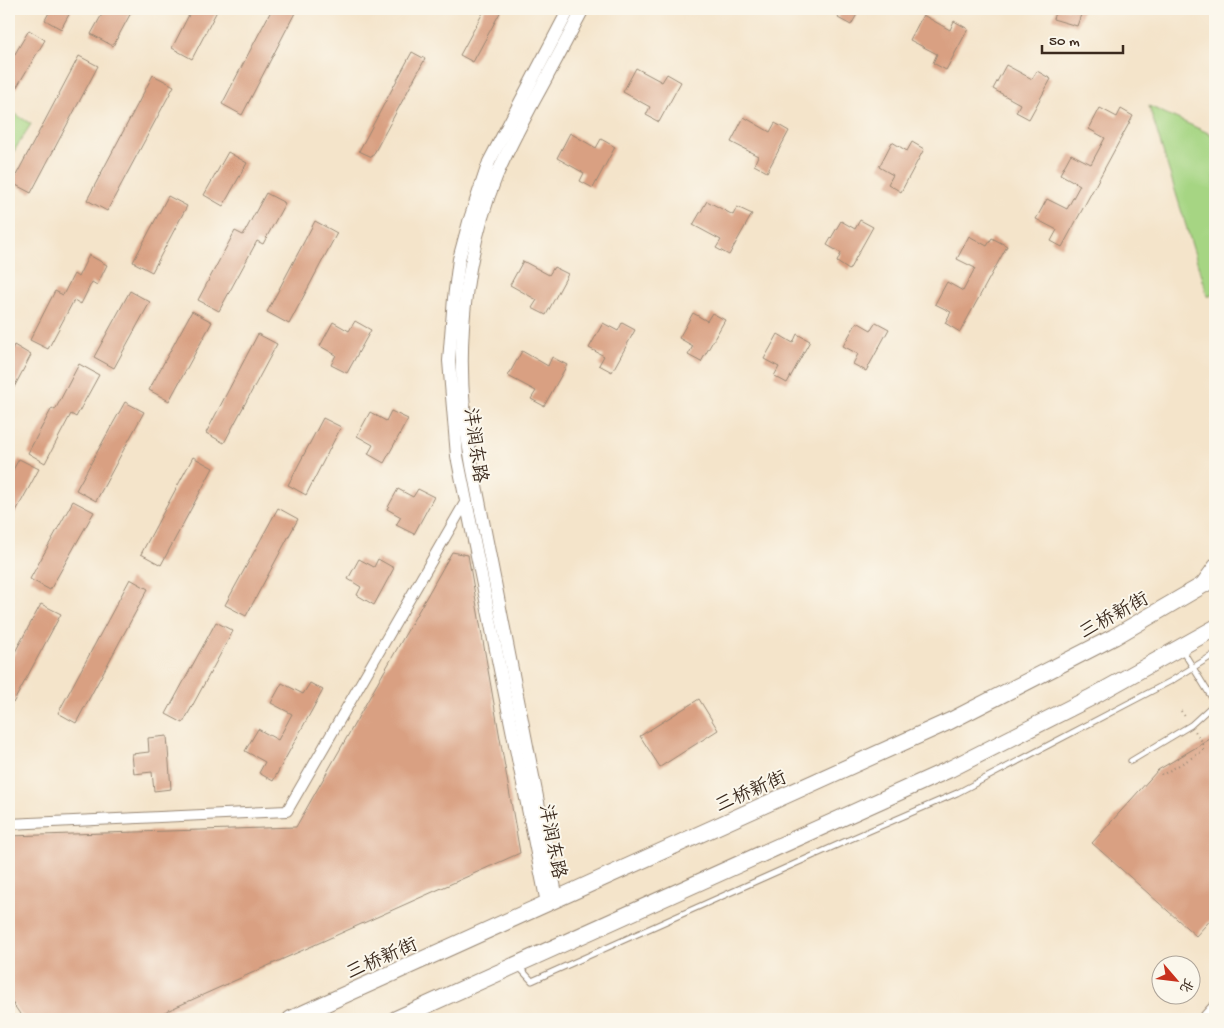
<svg xmlns="http://www.w3.org/2000/svg" width="1224" height="1028" font-family="'Gochi Hand','LXGW WenKai TC',sans-serif">
<style>
.green{fill:#a6d583;stroke:#708050}
.building{fill:#d9a082}
.lines{fill:none;stroke-linecap:round;stroke-linejoin:round}
.service-casing{stroke:#988774;stroke-width:7}
.minor-casing{stroke:#988774;stroke-width:12}
.tertiary-casing{stroke:#988774;stroke-width:14}
.primary-casing{stroke:#988774;stroke-width:18}
.trunk-casing{stroke:#988774;stroke-width:18}
.path{stroke:#988774;stroke-width:2;stroke-dasharray:1 4;stroke-linecap:butt}
.service{stroke:#fff;stroke-width:5}
.minor{stroke:#fff;stroke-width:10}
.tertiary{stroke:#fff;stroke-width:12}
.primary{stroke:#fff;stroke-width:16}
.trunk{stroke:#fff;stroke-width:16}
.labels{text-anchor:middle;stroke-width:4;stroke-linejoin:round;paint-order:stroke}
.street-label{font-size:19px;fill:#3b2a1e;stroke:#fbf7ec}
</style>
<rect width="100%" height="100%" fill="#fbf7ec"/>
<filter id="ink" filterUnits="userSpaceOnUse"><feTurbulence type="fractalNoise" baseFrequency=".02" numOctaves="2"/><feDisplacementMap in="SourceGraphic" scale="10" xChannelSelector="R" yChannelSelector="G"/><feConvolveMatrix kernelMatrix="1 2 1 2 8 2 1 2 1" color-interpolation-filters="sRGB"/></filter>
<filter id="wash" filterUnits="userSpaceOnUse"><feTurbulence type="fractalNoise" baseFrequency=".0096" numOctaves="4" result="noise"/><feDisplacementMap in="SourceGraphic" scale="20" xChannelSelector="R" yChannelSelector="G"/><feGaussianBlur stdDeviation="1.12" result="paint"/><feColorMatrix in="noise" values="0 0 0 0 0 0 0 0 0 0 0 0 0 0 0 0 0 1.4 0 .05"/><feComposite in="paint" operator="in"/></filter>
<g filter="url(#wash)">
<rect width="100%" height="100%" fill="#f4e4ca"/>
<g class="green">
<path d="M1149,106L1215,136V293L1208,297Z"/>
<path d="M9,110L31,124L9,159Z"/>
</g>
<g id="blocks">
<g class="building">
<path d="M51,9H72L61,29L45,20Z"/>
<path d="M105,9H133L113,46L91,34Z"/>
<path d="M192,9H218L192,59L172,48Z"/>
<path d="M272,9H297L242,115L222,104Z"/>
<path d="M485,9H502L473,62L460,55Z"/>
<path d="M843,9H860L851,25L838,18Z"/>
<path d="M1056,9H1083L1077,26L1053,19Z"/>
<path d="M923,15L950,30L954,21L968,29L946,70L933,63L937,54L910,40Z"/>
<path d="M29,30L45,40L9,100V64Z"/>
<path d="M412,52L425,59L372,157L359,151Z"/>
<path d="M79,56L98,66L31,193L12,183Z"/>
<path d="M1006,65L1032,79L1037,71L1051,79L1029,119L1016,112L1020,104L993,89Z"/>
<path d="M636,68L662,82L667,74L681,82L659,122L646,115L650,107L623,92Z"/>
<path d="M153,75L174,86L107,211L87,200Z"/>
<path d="M1100,108L1117,117L1121,109L1133,116L1062,247L1051,241L1057,230L1036,219L1047,199L1067,209L1080,185L1060,174L1071,154L1091,164L1105,138L1089,129Z"/>
<path d="M744,117L770,132L775,123L789,131L767,172L754,165L758,156L731,142Z"/>
<path d="M570,133L596,148L601,139L615,147L593,188L580,181L584,173L557,158Z"/>
<path d="M892,142L907,151L912,142L924,149L901,192L888,184L893,175L879,167Z"/>
<path d="M228,152L247,163L223,206L204,195Z"/>
<path d="M266,193L285,203L263,244L257,241L219,311L198,300L235,231L243,235Z"/>
<path d="M168,196L187,206L152,272L133,262Z"/>
<path d="M707,201L733,215L737,207L752,214L729,255L716,248L721,240L693,225Z"/>
<path d="M860,220L873,227L849,270L837,262L841,253L827,245L841,221L855,229Z"/>
<path d="M315,221L337,233L289,324L267,312Z"/>
<path d="M969,236L987,246L992,238L1007,246L960,332L945,323L951,312L935,304L947,282L963,291L975,268L957,259Z"/>
<path d="M89,255L107,265L97,285L92,282L81,304L74,300L48,349L30,340L55,291L63,295L74,274L78,277Z"/>
<path d="M523,261L549,275L554,267L568,274L546,315L532,308L537,300L510,285Z"/>
<path d="M130,291L150,302L114,368L94,357Z"/>
<path d="M192,311L212,322L169,401L149,390Z"/>
<path d="M693,313L707,321L712,313L725,320L701,362L688,355L693,346L679,338Z"/>
<path d="M355,321L371,330L347,373L331,365L336,355L320,346L333,322L349,331Z"/>
<path d="M857,322L871,330L876,322L889,329L866,371L853,364L858,354L843,346Z"/>
<path d="M603,323L618,331L622,323L635,330L612,372L599,365L604,356L589,348Z"/>
<path d="M258,334L277,344L224,443L206,433Z"/>
<path d="M778,334L793,343L797,334L810,341L787,383L774,376L779,367L764,359Z"/>
<path d="M14,345L31,355L9,397V355Z"/>
<path d="M522,351L548,366L552,357L567,365L544,406L531,399L536,391L508,376Z"/>
<path d="M79,364L99,375L76,417L71,414L45,463L28,453L52,408L55,410Z"/>
<path d="M125,402L144,412L96,501L76,490Z"/>
<path d="M391,411L408,419L384,463L368,454L373,445L357,436L370,412L386,421Z"/>
<path d="M323,418L341,427L306,495L288,485Z"/>
<path d="M193,457L213,468L161,565L141,554Z"/>
<path d="M19,459L39,469L9,524V477Z"/>
<path d="M398,489L413,497L418,489L434,497L414,534L396,525L401,517L387,509Z"/>
<path d="M73,501L94,512L50,590L30,579Z"/>
<path d="M278,508L298,519L246,616L225,605Z"/>
<path d="M452,552L468,555L520,853L149,1019H28L20,1014L9,998V836L296,827Z"/>
<path d="M359,559L374,567L378,559L394,568L374,605L357,595L361,587L348,579Z"/>
<path d="M130,579L148,589L76,723L58,713Z"/>
<path d="M41,604L61,614L13,703L9,701V663Z"/>
<path d="M216,622L233,631L183,723L166,714Z"/>
<path d="M282,683L303,694L310,683L323,690L273,781L259,773L265,762L245,751L258,729L278,740L292,714L271,703Z"/>
<path d="M699,699L718,730L660,767L640,736Z"/>
<path d="M167,736L171,789L154,791L152,772L134,774L132,754L149,752L148,738Z"/>
<path d="M1215,736V915L1196,936L1092,843L1158,770Z"/>
</g>
</g>
</g>
<g filter="url(#ink)">
<use href="#blocks" fill-opacity="0" stroke="#988774" stroke-width="1"/>
<g class="lines">
<defs>
<g id="service">
<path d="M1181,648L1215,703"/>
<path d="M1131,761L1191,725L1215,703"/>
<path d="M519,967L532,981L846,841L957,793L1171,681L1215,654"/>
</g>
<path id="minor" d="M9,824L287,811L466,501"/>
<g id="tertiary">
<path d="M1202,583L1215,565"/>
<path d="M557,899L472,465C469,447 465,428 464,409C457,332 467,249 496,177C506,153 519,129 531,106C549,74 566,41 583,9"/>
<path d="M547,903L457,456L449,361L454,298L459,259L469,222L489,162L569,9"/>
</g>
<g id="primary">
<path d="M291,1019L950,721L1114,637L1215,578"/>
<path d="M396,1019L950,769L1090,698L1215,628"/>
</g>
<path id="trunk" d="M1207,1019L1215,1010"/>
</defs>
<use href="#service" class="service-casing"/>
<use href="#minor" class="minor-casing"/>
<use href="#tertiary" class="tertiary-casing"/>
<use href="#primary" class="primary-casing"/>
<use href="#trunk" class="trunk-casing"/>
<g class="path">
<path d="M1181,711L1187,719"/>
<path d="M1158,770L1162,775L1203,751V743L1195,731"/>
</g>
<use href="#service" class="service"/>
<use href="#minor" class="minor"/>
<use href="#tertiary" class="tertiary"/>
<use href="#primary" class="primary"/>
<use href="#trunk" class="trunk"/>
</g>
</g>
<g class="labels">
<g class="street-label">
<text transform="translate(477 445) rotate(82)" y="7">沣润东路</text>
<text transform="translate(1113 614) rotate(-29)" y="7">三桥新街</text>
<text transform="translate(750 790) rotate(-24)" y="7">三桥新街</text>
<text transform="translate(554 841) rotate(79)" y="7">沣润东路</text>
<text transform="translate(381 957) rotate(-24)" y="7">三桥新街</text>
</g>
</g>
<rect width="1224" height="1028" fill="none" stroke="#fbf7ec" stroke-width="30"/>
<g transform="translate(1176 980) rotate(118)"><circle r="24" fill="#fbf7ec" stroke="#aea59a"/>
<path d="M0-4L9 19L0 12L-9 19Z" fill="#c8321e"/>
<text y="-8" font-size="14" font-weight="bold" text-anchor="middle" fill="#3b2a1e">北</text>
</g>
<path d="M1042 45v8h81v-8" fill="none" stroke="#3b2a1e" stroke-width="2.5"/>
<text x="1049" y="45" font-size="15" fill="#3b2a1e" stroke="#fbf7ec" stroke-width="4" paint-order="stroke">50 m</text>
</svg>
